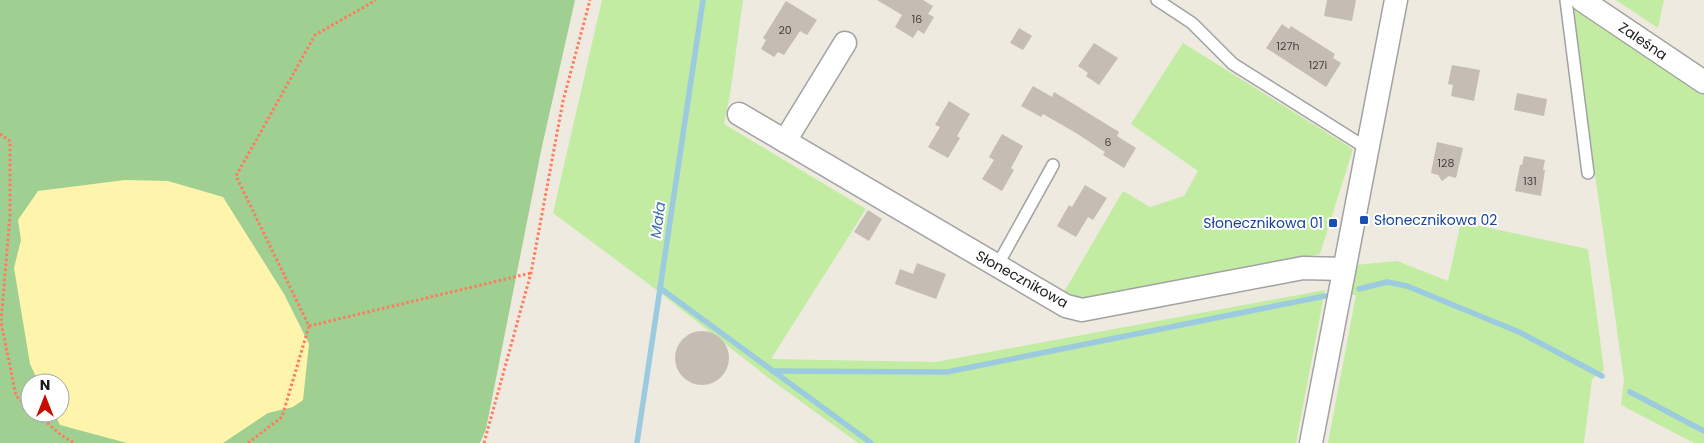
<svg xmlns="http://www.w3.org/2000/svg" width="1704" height="443" font-family="Poppins,sans-serif">
<style>
.grass{fill:#c1eca1}
.forest{fill:#9fd091;fill-rule:evenodd}
.sand{fill:#fff4ac}
.lines{fill:none;stroke-linecap:round;stroke-linejoin:round}
.stream{stroke:#9ccbdf;stroke-width:5.5}
.building{fill:#c5bcb3}
.service-casing{stroke:#a2a2a2;stroke-width:14}
.minor-casing{stroke:#a2a2a2;stroke-width:25}
.path{stroke:#ff7b5f;stroke-width:3;stroke-dasharray:2.5 2.5;stroke-linecap:butt}
.service{stroke:#fff;stroke-width:11}
.minor{stroke:#fff;stroke-width:22}
.transit-dot{fill:#1a4fb4;stroke:#fff;stroke-width:2}
.labels{text-anchor:middle;stroke-width:4;stroke-linejoin:round;paint-order:stroke}
.number-label{font-size:11px;fill:#464341}
.street-label{font-size:14px;fill:#1b1b1b;stroke:#fff}
.transit-label{font-size:14px;fill:#164399;stroke:#fff;text-anchor:start}
.water-label{font-size:15px;font-style:italic;fill:#4372b0;stroke:#fff}
</style>
<rect width="100%" height="100%" fill="#eeeae0"/>
<g class="grass">
<path d="M602,0H743L730,95L724,124L866,209L771,359L936,362L1325,290L1296,443H858L770,379L654,288L553,213Z"/>
<path d="M1616,0H1664L1658,28Z"/>
<path d="M1571,4L1704,92V443H1694L1621,405L1624,380Z"/>
<path d="M1183,43L1353,149L1320,254L1104,297L1081,298L1064,292L1123,191L1150,207L1184,196L1198,171L1131,124Z"/>
<path d="M1461,222L1588,249L1604,370L1592,379L1584,443H1328L1356,295H1348L1355,265L1397,261L1448,281Z"/>
</g>
<path class="forest" d="M0,0H575L541,151L486,429L480,443H0ZM30,383H60V413H30Z"/>
<path class="sand" d="M125,180L168,181L223,197L284,294L309,344L303,400L293,407L268,413L223,443H127L60,425L54,413H60V383H39L30,364L14,268L21,240L18,220L38,191Z"/>
<g class="lines">
<g class="stream">
<path d="M660,288L871,443"/>
<path d="M1359,289L1387,282L1407,286L1519,332L1602,376"/>
<path d="M772,371L947,372L1325,296"/>
<path d="M1630,392L1704,431"/>
<path d="M637,443L703,0"/>
</g>
</g>
<g class="building">
<path d="M877,0H923L933,6L928,14L934,17L924,34L918,30L913,38L895,27L902,15Z"/>
<path d="M1327,0H1356L1352,21L1324,16Z"/>
<path d="M786,1L817,20L807,35L800,31L784,55L778,52L774,57L761,49L766,40L763,38Z"/>
<path d="M1282,24L1289,29L1291,26L1335,54L1333,58L1341,63L1326,87L1266,48Z"/>
<path d="M1019,28L1032,36L1023,50L1010,43Z"/>
<path d="M1094,43L1118,58L1099,85L1086,76L1088,73L1078,66Z"/>
<path d="M1452,65L1480,70L1474,101L1451,96L1453,85L1448,84Z"/>
<path d="M1033,86L1052,97L1054,92L1119,132L1117,136L1136,148L1124,168L1103,155L1105,152L1076,133L1043,114L1041,117L1021,106Z"/>
<path d="M1517,93L1547,99L1544,116L1514,110Z"/>
<path d="M949,101L970,114L957,136L960,138L948,158L928,147L940,127L935,125Z"/>
<path d="M1002,134L1023,146L1011,168L1014,170L1002,191L982,179L994,160L989,157Z"/>
<path d="M1437,142L1463,148L1456,178L1449,176L1442,181L1438,175L1431,173Z"/>
<path d="M1524,156L1545,160L1543,170H1545L1541,196L1515,191L1520,165H1522Z"/>
<path d="M1085,185L1107,198L1093,220L1088,217L1076,237L1057,226L1069,205L1072,207Z"/>
<path d="M868,210L882,219L869,241L854,232Z"/>
<path d="M917,263L946,274L936,299L895,284L900,269L913,274Z"/>
<circle cx="702" cy="358" r="27"/>
</g>
<g class="lines">
<defs>
<g id="service">
<path d="M1157,0L1192,23L1233,64L1368,149"/>
<path d="M1566,0L1588,173"/>
<path d="M997,266L1053,165"/>
</g>
<g id="minor">
<path d="M1582,0L1704,82"/>
<path d="M739,114L1066,306L1082,310L1303,268L1344,269"/>
<path d="M785,141L845,43"/>
<path d="M1311,443L1396,0"/>
</g>
</defs>
<use href="#service" class="service-casing"/>
<use href="#minor" class="minor-casing"/>
<g class="path">
<path d="M0,134L10,141V216L1,322L16,396L30,408"/>
<path d="M309,326L531,273"/>
<path d="M36,413L61,435L74,443"/>
<path d="M248,443L282,417L309,326L236,176L315,35L376,0"/>
<path d="M484,443L531,273L563,101L590,0"/>
</g>
<use href="#service" class="service"/>
<use href="#minor" class="minor"/>
</g>
<g class="transit-dot">
<rect x="1359" y="215" width="10" height="10" rx="2.5"/>
<rect x="1328" y="218" width="10" height="10" rx="2.5"/>
</g>
<g class="labels">
<g class="number-label">
<text x="917" y="23">16</text>
<text x="785" y="34">20</text>
<text x="1288" y="50">127h</text>
<text x="1318" y="69">127i</text>
<text x="1108" y="146">6</text>
<text x="1446" y="167">128</text>
<text x="1530" y="185">131</text>
</g>
<g class="street-label">
<text transform="translate(1643 41) rotate(34)" y="5">Zaleśna</text>
<text transform="translate(1022 279) rotate(29)" y="5">Słonecznikowa</text>
</g>
<g class="transit-label">
<text x="1374" y="225">Słonecznikowa 02</text>
<text x="1323" y="228" text-anchor="end">Słonecznikowa 01</text>
</g>
<g class="water-label">
<text transform="translate(658 220) rotate(-82)" y="5">Mała</text>
</g>
</g>
<g transform="translate(45 398)"><circle r="24" fill="#ffffff" stroke="#a4a4a4"/>
<path d="M0-4L9 19L0 12L-9 19Z" fill="#c60e00"/>
<text y="-8" font-size="14" font-weight="bold" text-anchor="middle" fill="#1b1b1b">N</text>
</g>
</svg>
